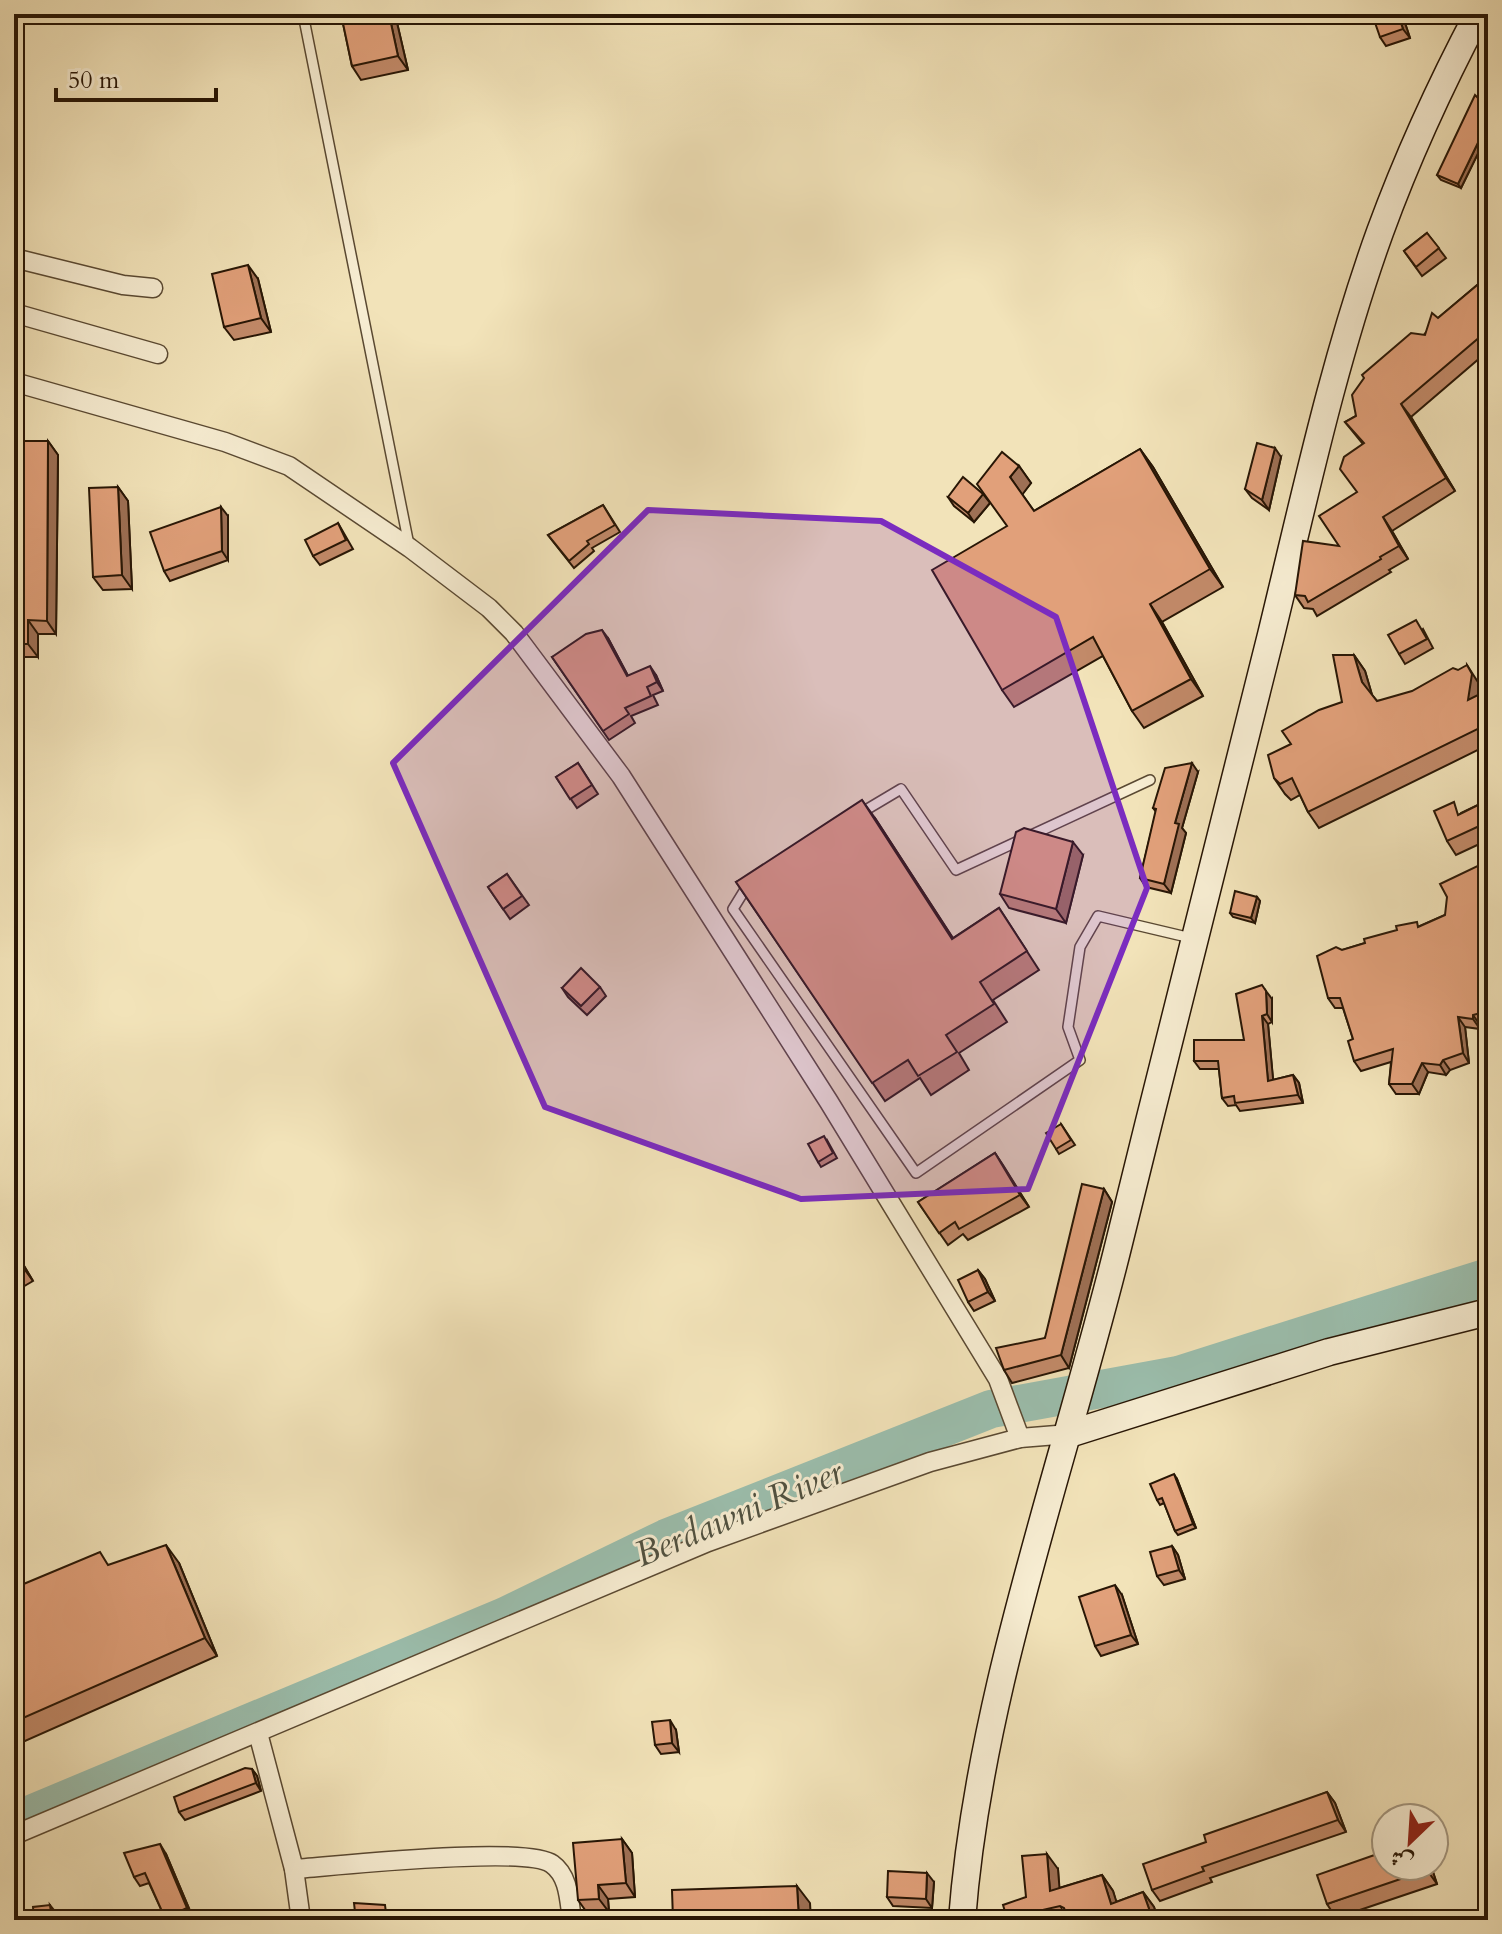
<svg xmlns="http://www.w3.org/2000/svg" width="1502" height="1934" font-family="Cardo,Amiri,serif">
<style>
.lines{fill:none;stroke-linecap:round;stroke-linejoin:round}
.river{stroke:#9bbead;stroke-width:38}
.lane-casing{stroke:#5a4932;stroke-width:12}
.street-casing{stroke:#5a4932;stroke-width:21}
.secondary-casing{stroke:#281605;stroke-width:29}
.lane{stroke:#f7edd2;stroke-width:9}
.street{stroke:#f7edd2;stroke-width:18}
.secondary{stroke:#f7edd2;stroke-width:26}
.wall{fill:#c28a69;stroke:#281605;stroke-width:2}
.shaded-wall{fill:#9e7055;stroke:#281605;stroke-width:2}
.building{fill:#e1a07a;stroke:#281605;stroke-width:2}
.marked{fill:#7b2cbf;fill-opacity:0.2;stroke:#7b2cbf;stroke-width:6;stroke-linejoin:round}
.labels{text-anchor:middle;stroke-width:6;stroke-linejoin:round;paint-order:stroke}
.water-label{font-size:36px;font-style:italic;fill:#505140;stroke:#f7edd2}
</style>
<rect width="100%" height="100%" fill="#f2e3b9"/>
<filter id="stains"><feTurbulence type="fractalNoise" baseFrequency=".0025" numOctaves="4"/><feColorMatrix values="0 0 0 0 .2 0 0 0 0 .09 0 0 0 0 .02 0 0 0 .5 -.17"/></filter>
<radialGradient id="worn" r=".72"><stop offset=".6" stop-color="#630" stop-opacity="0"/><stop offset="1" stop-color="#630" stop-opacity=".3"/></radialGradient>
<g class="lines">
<path class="river" d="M14,1821L505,1616L666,1538L991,1409L1178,1375L1488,1277"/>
<defs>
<g id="lane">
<path d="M303,14L409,545"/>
<path d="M859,814L901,789L956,870L1150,780"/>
<path d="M749,883L733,909L916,1173L1080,1060L1068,1027L1080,947L1098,916L1191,938"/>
<path d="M14,1891L18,1920"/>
</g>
<g id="street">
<path d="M14,258L123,285L153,288"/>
<path d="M14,313L158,354"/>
<path d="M14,382L225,442L289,466L410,548L489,608L514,633L621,776L829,1102L998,1379L1020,1438"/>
<path d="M258,1733L294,1869L301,1920"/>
<path d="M14,1835L708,1542L930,1462L1020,1438L1069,1434"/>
<path d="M294,1869C336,1866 526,1845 552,1864C569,1876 569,1900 572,1920"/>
</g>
<g id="secondary">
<path d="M1069,1434L1329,1352L1488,1312"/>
<path d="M962,1920C979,1694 1065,1463 1119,1243C1169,1040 1220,837 1271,635C1304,500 1333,362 1380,232C1407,158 1441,84 1478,14"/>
</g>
</defs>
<use href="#lane" class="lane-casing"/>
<use href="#street" class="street-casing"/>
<use href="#secondary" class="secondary-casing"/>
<use href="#lane" class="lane"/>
<use href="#street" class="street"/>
<use href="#secondary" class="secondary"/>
</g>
<g class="wall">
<path d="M341,14H395L408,70L361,80L352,66Z"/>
<path d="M1402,14L1410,38L1386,46L1380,37Z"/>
<path d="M1488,108V133L1461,188L1441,180L1437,175Z"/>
<path d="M1427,233L1446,258L1422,276L1404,251Z"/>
<path d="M1488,276V351L1411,417L1455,491L1392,531L1408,559L1389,570L1391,572L1317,616L1313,609L1304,608L1295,595L1339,546L1357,492L1363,444L1345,422L1356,416L1438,318Z"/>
<path d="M258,279L271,332L234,340L224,327Z"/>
<path d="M14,441H48L58,455L56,634H38V657H14Z"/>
<path d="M1140,449L1153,467L1223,587L1162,622L1203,696L1144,728L1132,711L1103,656L1014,707L1002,690L1007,526L1019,466L1031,483L1022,494L1034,511Z"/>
<path d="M1281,457L1269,510L1252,498L1245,489Z"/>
<path d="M118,487L128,501L132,589L103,590L93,577Z"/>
<path d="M948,497L990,503L974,522L954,506Z"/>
<path d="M603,505L620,532L592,548L594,551L574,568L548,535Z"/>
<path d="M228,516V560L170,581L164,571Z"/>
<path d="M338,523L353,549L320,565L313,556Z"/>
<path d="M1423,629L1433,648L1405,664L1399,654Z"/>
<path d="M608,638L628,676L656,675L663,691L653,695L658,705L631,716L635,723L609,740L552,657Z"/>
<path d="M1354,655L1365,671L1372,695L1377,701L1483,690V692L1488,690V745L1319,828L1308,812L1300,795L1291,800L1285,794L1274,778L1291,744L1342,702Z"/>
<path d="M578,763L598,794L577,808L556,777Z"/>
<path d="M1198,772L1182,828L1186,833L1171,893L1146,887L1140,878L1156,812L1153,808Z"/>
<path d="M1488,800V840L1456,855L1447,841L1461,813Z"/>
<path d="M875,818L953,938L999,908L1039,970L993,1000L1007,1022L959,1053L969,1070L931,1095L920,1078L885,1101L736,882Z"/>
<path d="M1083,855L1066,923L1009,908L1000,894Z"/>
<path d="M1488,861V1022L1480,1025V1029L1465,1027L1469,1063L1450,1070L1446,1075L1428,1072L1419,1094H1396L1389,1084L1391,1062L1361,1071L1354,1061L1353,1039L1343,1008H1335L1328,998L1342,950L1420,926L1445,915Z"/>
<path d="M507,874L529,905L510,919L488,887Z"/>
<path d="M1257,897L1260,901L1255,923L1233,917L1230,913Z"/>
<path d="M600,987L606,996L587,1015L568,997L562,988Z"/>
<path d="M1272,999V1022L1268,1024L1273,1080L1293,1075L1299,1083L1303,1103L1240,1111L1236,1105L1228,1106L1222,1098L1219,1069H1200L1194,1061L1244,1040Z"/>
<path d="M1061,1124L1075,1145L1059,1154L1056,1149Z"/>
<path d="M827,1140L837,1158L821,1167L818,1162Z"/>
<path d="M995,1153L1029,1207L968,1240L963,1234L948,1245L918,1202Z"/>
<path d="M1104,1189L1112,1202L1069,1368L1012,1383L1004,1370L1045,1338Z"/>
<path d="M14,1249L33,1281L14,1292Z"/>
<path d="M978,1270L985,1279L995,1301L974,1311L968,1302Z"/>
<path d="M1177,1479L1196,1528L1178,1535L1175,1531L1164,1503L1160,1505L1157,1500Z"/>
<path d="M1172,1546L1178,1555L1185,1579L1164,1585L1157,1576Z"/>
<path d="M179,1563L217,1656L16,1745L14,1741V1588Z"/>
<path d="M1122,1595L1138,1644L1101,1656L1095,1646Z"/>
<path d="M676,1730L679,1752L661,1754L655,1745Z"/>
<path d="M252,1769L257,1776L261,1791L185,1820L179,1812Z"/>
<path d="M1327,1792L1335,1803L1346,1832L1210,1878L1212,1882L1160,1901L1152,1890L1206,1842Z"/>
<path d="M622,1839L632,1853L635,1897L608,1899L609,1912L588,1914L578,1900Z"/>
<path d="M166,1854L193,1918L188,1920H166L149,1883L140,1886L134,1877Z"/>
<path d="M1431,1866L1437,1884L1336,1918L1327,1904Z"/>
<path d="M1058,1869L1059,1888L1102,1875L1113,1891L1116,1902L1143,1892L1154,1907L1158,1920H1008L1007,1918L1026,1897Z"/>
<path d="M934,1882L932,1908L893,1906L887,1897Z"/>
</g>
<g class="shaded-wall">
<path d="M389,14H395L408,70L398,56Z"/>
<path d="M1398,14H1402L1410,38L1403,29Z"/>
<path d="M1488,122V133L1461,188L1458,184Z"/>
<path d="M248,265L258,279L271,332L261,318Z"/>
<path d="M1401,404L1411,417L1455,491L1446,478Z"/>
<path d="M48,441L58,455L56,634L47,621Z"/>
<path d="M1275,448L1281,457L1269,510L1262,500Z"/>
<path d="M1140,449L1153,467L1223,587L1210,569Z"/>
<path d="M1019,466L1031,483L1022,495L1010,477Z"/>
<path d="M118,487L128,501L132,589L122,575Z"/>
<path d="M983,494L990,503L974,522L968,513Z"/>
<path d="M221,507L228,516V560L222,551Z"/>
<path d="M1383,517L1392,531L1408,559L1399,546Z"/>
<path d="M1150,604L1162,622L1203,696L1191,679Z"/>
<path d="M28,620L38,634V657L28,644Z"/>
<path d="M602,630L608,638L633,685L627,676Z"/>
<path d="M1354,655L1365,671L1373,698L1362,682Z"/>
<path d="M1467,665L1483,690L1479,715L1468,700Z"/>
<path d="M650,666L656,675L663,691L657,682Z"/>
<path d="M1192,763L1198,772L1182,828L1186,833L1171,893L1164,884L1175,823Z"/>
<path d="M862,800L875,818L965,957L952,939Z"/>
<path d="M1073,842L1083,855L1066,923L1056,909Z"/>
<path d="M1257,897L1260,901L1255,923L1251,918Z"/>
<path d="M1266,991L1272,999V1022L1267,1014Z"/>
<path d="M1473,1015L1480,1025V1029L1473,1019Z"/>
<path d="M1262,1016L1268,1024L1274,1089L1268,1081Z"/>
<path d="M1458,1017L1465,1027L1469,1063L1463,1053Z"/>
<path d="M1443,1060L1450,1070L1446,1075L1440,1065Z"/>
<path d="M1422,1063L1428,1072L1419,1094L1412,1084Z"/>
<path d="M1293,1075L1299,1083L1303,1103L1298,1095Z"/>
<path d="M995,1153L1003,1165L1029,1207L1020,1195Z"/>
<path d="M1104,1189L1112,1202L1069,1368L1061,1355Z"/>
<path d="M14,1249L33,1281L20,1263L14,1252Z"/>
<path d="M978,1270L985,1279L995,1301L988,1292Z"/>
<path d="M1174,1474L1177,1479L1196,1528L1193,1524Z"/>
<path d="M166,1545L179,1563L217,1656L205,1638Z"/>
<path d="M1172,1546L1178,1555L1185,1579L1179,1570Z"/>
<path d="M1115,1585L1122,1595L1138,1644L1131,1635Z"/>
<path d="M670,1720L676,1730L679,1752L672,1743Z"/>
<path d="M252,1769L257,1776L261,1791L256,1783Z"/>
<path d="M1327,1792L1335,1803L1346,1832L1338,1820Z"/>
<path d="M622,1839L632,1853L635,1897L626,1883Z"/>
<path d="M160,1844L166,1854L193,1918L187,1908Z"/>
<path d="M1047,1854L1058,1869L1061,1907L1050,1891Z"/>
<path d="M1426,1866H1431L1437,1884L1427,1870Z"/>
<path d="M927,1873L934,1882L932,1908L926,1899Z"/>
<path d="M1102,1875L1113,1891L1122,1919L1111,1904Z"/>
<path d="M598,1885L608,1899L609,1912L599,1899Z"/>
<path d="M797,1886L810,1903L811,1920H799Z"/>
<path d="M1143,1892L1154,1907L1158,1920H1153Z"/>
<path d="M50,1905L57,1914L58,1920H52Z"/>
</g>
<g class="building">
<path d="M341,14H389L398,56L352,66Z"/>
<path d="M1372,14H1398L1403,29L1380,37Z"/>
<path d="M1475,95L1488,108V122L1458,184L1437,175Z"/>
<path d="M1427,233L1439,248L1416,267L1404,251Z"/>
<path d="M248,265L261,318L224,327L212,274Z"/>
<path d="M1488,276V330L1401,404L1446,478L1383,517L1399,546L1380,557L1381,559L1308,602L1305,596L1295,595L1303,541L1339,546L1319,516L1357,492L1340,469L1344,457L1364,443L1345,422L1356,416L1352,395L1364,378L1362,375L1411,333L1425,335L1432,313L1438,318Z"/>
<path d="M14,441H48L47,621L28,620V644H14Z"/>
<path d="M1257,443L1275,448L1262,500L1245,489Z"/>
<path d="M1140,449L1210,569L1150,604L1191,679L1132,711L1093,637L1002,690L932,570L1007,526L977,484L1002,452L1019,466L1010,477L1034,511Z"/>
<path d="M963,477L983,494L968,513L948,497Z"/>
<path d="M118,487L122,575L93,577L89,488Z"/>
<path d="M603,505L615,525L587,541L589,544L569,561L548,535Z"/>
<path d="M221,507L222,551L164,571L150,532Z"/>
<path d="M338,523L346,540L313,556L305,540Z"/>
<path d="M1416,620L1427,639L1399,654L1388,635Z"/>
<path d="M602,630L627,676L650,666L657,682L647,687L651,696L625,708L629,714L603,731L552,657L586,634Z"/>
<path d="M1333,655H1354L1362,682L1377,701L1412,691L1453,668L1458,670L1467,665L1472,674L1468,700L1488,690V724L1308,812L1292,778L1280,784L1274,778L1268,755L1291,744L1282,731L1319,710L1342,702Z"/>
<path d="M578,763L592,785L570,799L556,777Z"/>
<path d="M1192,763L1175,823L1179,824L1164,884L1140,878L1156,809L1153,808L1165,768Z"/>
<path d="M862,800L952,939L999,908L1027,951L980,982L994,1004L946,1035L957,1052L918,1076L908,1060L872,1083L736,882Z"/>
<path d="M1488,800V822L1447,841L1434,811L1454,802L1458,815Z"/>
<path d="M1024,828L1073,842L1056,909L1000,894L1016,832Z"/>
<path d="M1488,861V1011L1473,1015V1019L1458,1017L1463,1053L1443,1060L1440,1065L1422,1063L1412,1084H1389L1393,1049L1354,1061L1348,1041L1353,1039L1340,998H1328L1317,956L1336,947L1342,950L1365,943L1364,939L1397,930L1396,926L1417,922L1418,927L1445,915L1447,897L1440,884Z"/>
<path d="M507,874L522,896L503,909L488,887Z"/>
<path d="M1235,891L1257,897L1251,918L1230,913Z"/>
<path d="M581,968L600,987L581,1006L562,988Z"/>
<path d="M1262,985L1266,991L1267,1014L1262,1016L1268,1081L1293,1075L1298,1095L1235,1103L1234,1096L1222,1098L1218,1061H1194V1040H1244L1236,994Z"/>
<path d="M1061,1124L1071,1140L1056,1149L1046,1133Z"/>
<path d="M824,1136L833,1153L818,1162L808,1144Z"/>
<path d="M995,1153L1020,1195L959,1229L955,1222L939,1233L918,1202Z"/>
<path d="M1082,1184L1104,1189L1061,1355L1004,1370L996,1348L1045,1338Z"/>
<path d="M14,1252L20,1263L14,1266Z"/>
<path d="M978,1270L988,1292L968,1302L958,1280Z"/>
<path d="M1174,1474L1193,1524L1175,1531L1162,1498L1157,1500L1150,1484Z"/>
<path d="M166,1545L205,1638L14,1722V1588L100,1552L108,1565Z"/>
<path d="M1172,1546L1179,1570L1157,1576L1150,1552Z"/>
<path d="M1115,1585L1131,1635L1095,1646L1079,1597Z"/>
<path d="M670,1720L672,1743L655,1745L652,1722Z"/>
<path d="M245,1768L252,1769L256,1783L179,1812L174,1797Z"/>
<path d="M1327,1792L1338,1820L1202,1867L1204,1871L1152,1890L1143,1864L1206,1842L1204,1835Z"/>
<path d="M622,1839L626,1883L598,1885L599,1899L578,1900L573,1843Z"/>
<path d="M160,1844L187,1908L165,1918L145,1873L134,1877L124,1853Z"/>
<path d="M1386,1851V1866H1426L1427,1870L1327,1904L1317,1875Z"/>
<path d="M1047,1854L1050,1891L1102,1875L1111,1904L1143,1892L1153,1920H1069L1064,1908L1060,1906L1007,1918L1003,1905L1026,1897L1022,1856Z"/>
<path d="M888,1871L927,1873L926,1899L887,1897Z"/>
<path d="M797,1886L799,1920H673L672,1890Z"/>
<path d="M354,1903L385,1905L386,1913L414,1917L413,1920H334V1915L355,1912Z"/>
<path d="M50,1905L52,1920H34L33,1907Z"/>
</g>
<path class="marked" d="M648,510L881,521L1056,617L1147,888L1028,1189L801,1199L545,1107L393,763Z"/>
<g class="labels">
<g class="water-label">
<text transform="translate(738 1512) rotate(-23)" y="13">Berdawni River</text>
</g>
</g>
<rect width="1502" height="1934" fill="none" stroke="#f2e3b9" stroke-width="48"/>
<rect x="16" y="16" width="1470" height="1902" fill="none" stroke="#281605" stroke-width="4"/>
<rect x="24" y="24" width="1454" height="1886" fill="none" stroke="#281605" stroke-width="2"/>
<g transform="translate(1410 1842) rotate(205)"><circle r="38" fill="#f7edd2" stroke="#a49780" stroke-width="2"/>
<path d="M0-6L14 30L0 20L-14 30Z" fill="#8f2418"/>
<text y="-12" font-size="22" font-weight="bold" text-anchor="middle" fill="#281605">ش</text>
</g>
<path d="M56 88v12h160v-12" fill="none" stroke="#281605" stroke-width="4"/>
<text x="68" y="88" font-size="24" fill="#281605" stroke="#f7edd2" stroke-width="6" paint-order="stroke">50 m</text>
<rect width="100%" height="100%" filter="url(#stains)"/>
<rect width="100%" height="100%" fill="url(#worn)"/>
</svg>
